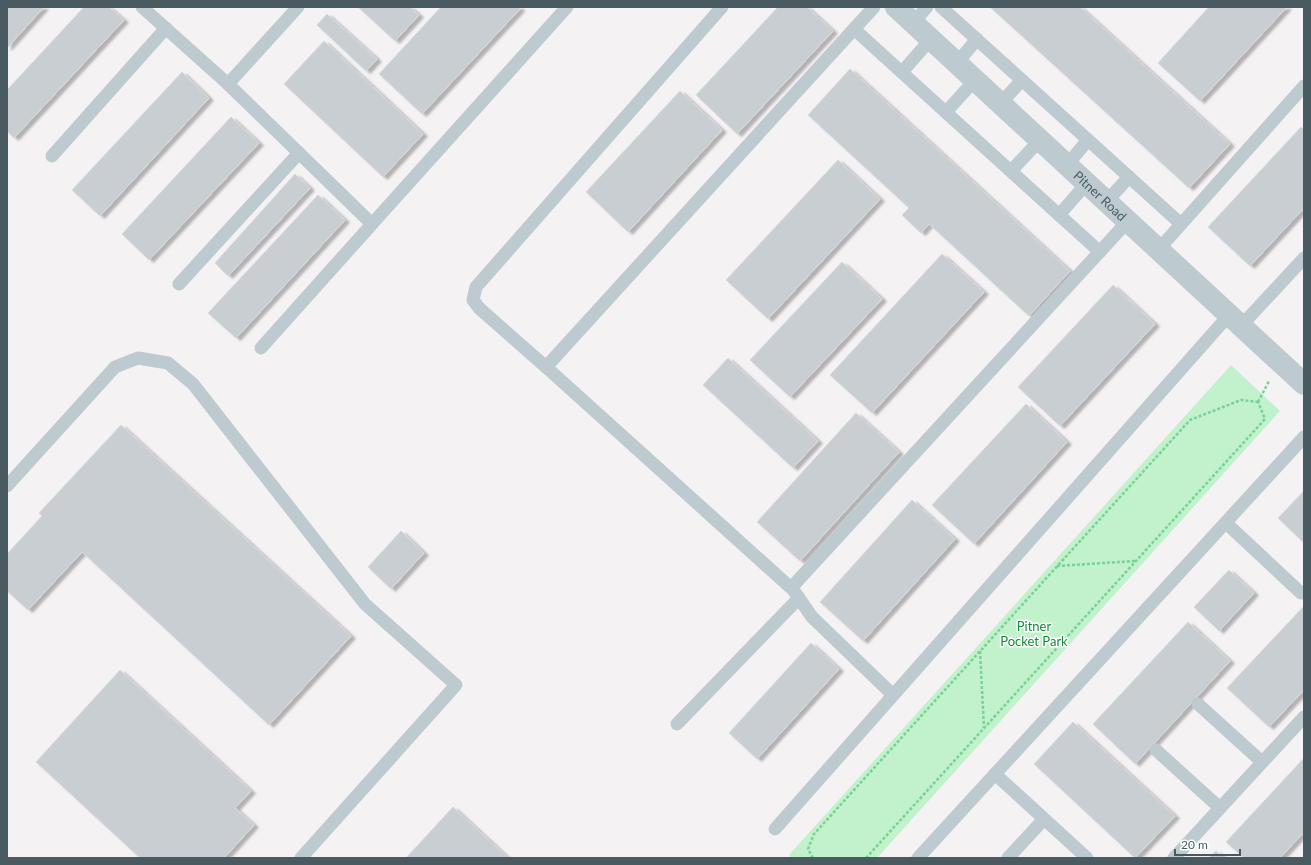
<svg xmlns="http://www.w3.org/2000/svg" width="1311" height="865" font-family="Lato,sans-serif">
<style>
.green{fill:#c1f2cb}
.building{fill:#c9ced2;stroke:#d6dade;filter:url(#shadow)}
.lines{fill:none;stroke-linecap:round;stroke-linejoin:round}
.path{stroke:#77d295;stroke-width:2.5;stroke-dasharray:3 2;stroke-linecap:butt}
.service{stroke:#bdcacf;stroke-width:13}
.tertiary{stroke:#bdcacf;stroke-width:22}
.labels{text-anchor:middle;stroke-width:3;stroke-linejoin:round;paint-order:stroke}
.street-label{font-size:13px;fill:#495a61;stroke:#fff}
.park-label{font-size:13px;fill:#148839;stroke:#fff}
</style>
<defs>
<filter id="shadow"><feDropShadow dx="4.5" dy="2.5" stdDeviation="1" flood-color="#0004"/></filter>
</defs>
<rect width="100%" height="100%" fill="#f5f2f3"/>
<path class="green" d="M1231,365L1280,411L877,858H792L789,855Z"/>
<g class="building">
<path d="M7,7H44L7,48Z"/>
<path d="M84,7H109L124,20L14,138L7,131V90Z"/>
<path d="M358,7H410L419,15L395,41Z"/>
<path d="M441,7H519L520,9L422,114L379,74Z"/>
<path d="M778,7H807L833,31L737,134L696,95Z"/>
<path d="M990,7H1080L1230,144L1189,188Z"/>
<path d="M1209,7H1287L1200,101L1158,63Z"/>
<path d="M327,14L377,59L366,71L317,25Z"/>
<path d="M324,41L423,134L383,177L284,84Z"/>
<path d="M850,69L1070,271L1029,316L929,224L921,233L902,215L909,208L808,115Z"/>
<path d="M182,72L209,98L100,216L72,190Z"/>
<path d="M680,91L722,130L628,232L586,192Z"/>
<path d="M231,117L259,143L149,260L122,234Z"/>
<path d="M1301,127L1304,130V208L1250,266L1208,227Z"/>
<path d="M838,160L880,199L768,319L726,280Z"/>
<path d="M295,174L310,188L228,276L215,263Z"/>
<path d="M318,195L345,220L236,338L208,313Z"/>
<path d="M942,254L984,292L872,413L830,375Z"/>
<path d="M842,262L882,299L790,397L750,360Z"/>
<path d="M1113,285L1155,324L1060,426L1018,387Z"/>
<path d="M728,358L818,441L793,468L703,385Z"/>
<path d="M1026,404L1067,442L974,544L932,505Z"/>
<path d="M856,413L899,452L800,561L757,522Z"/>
<path d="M121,425L351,636L269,725L82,552L28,610L7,591V554L42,516L39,513Z"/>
<path d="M1304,491V543L1278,518Z"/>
<path d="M912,500L955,539L863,641L820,602Z"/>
<path d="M401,531L424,553L391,589L368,567Z"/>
<path d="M1229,570L1254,593L1219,631L1194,607Z"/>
<path d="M1304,606V690L1269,727L1227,688Z"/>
<path d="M1188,622L1230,661L1135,764L1093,724Z"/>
<path d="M811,643L839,669L757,759L729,733Z"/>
<path d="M120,670L251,791L235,808L254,825L224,858H140L36,762Z"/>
<path d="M1073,722L1175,816L1135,858L1034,764Z"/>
<path d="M1304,758V832L1280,858H1244L1226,842Z"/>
<path d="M453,807L508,858H406Z"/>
<path d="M1216,851L1224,858H1209Z"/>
</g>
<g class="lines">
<g class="path">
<path d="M1258,402L1269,381"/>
<path d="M1057,566L1135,561"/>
<path d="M980,651L984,728"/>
<path d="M813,858L808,849L814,834L1190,420L1241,400L1258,402"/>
<path d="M866,858L1265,419L1258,402"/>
</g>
<g class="service">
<path d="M142,7L228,84L372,224L567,7"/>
<path d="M874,7L546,367L791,588L1128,221"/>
<path d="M941,7L1181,224"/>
<path d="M913,23L927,7"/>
<path d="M854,29L1100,252"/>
<path d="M957,63L977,39"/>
<path d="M902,72L931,39"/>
<path d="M228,84L298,7"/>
<path d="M1001,103L1022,80"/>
<path d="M946,112L975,80"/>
<path d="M52,156L166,28"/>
<path d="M1067,165L1088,140"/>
<path d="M1011,171L1040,140"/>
<path d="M1107,201L1129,177"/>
<path d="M1059,215L1087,183"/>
<path d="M1159,249L1304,86"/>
<path d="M179,284L299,153"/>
<path d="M1241,326L1304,258"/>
<path d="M261,348L372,224"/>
<path d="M546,367L479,308L473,300L476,287L722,7"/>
<path d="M7,486L115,367L138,358L168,363L193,384L365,604L456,685L301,858"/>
<path d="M1226,523L1301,593"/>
<path d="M794,591L812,617L893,695"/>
<path d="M1198,704L1262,762"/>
<path d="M677,724L799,598"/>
<path d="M1156,750L1220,808"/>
<path d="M995,774L1087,858"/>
<path d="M775,829L1229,315"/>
<path d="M918,858L1304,437"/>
<path d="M1008,858L1044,819"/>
<path d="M1174,858L1304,717"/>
</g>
<path class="tertiary" id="s1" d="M896,7L1304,384"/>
</g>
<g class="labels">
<g class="street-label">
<text dy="5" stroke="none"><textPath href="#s1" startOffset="278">Pitner Road</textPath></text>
</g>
<g class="park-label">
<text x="1034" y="631">Pitner<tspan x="1034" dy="15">Pocket Park</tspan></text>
</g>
</g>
<rect width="1311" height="865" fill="none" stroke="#495a61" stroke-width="16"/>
<path d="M1175 849v6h65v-6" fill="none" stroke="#495a61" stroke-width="2"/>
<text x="1181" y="849" font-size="12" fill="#495a61" stroke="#ffffff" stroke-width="3" paint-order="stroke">20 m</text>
</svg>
